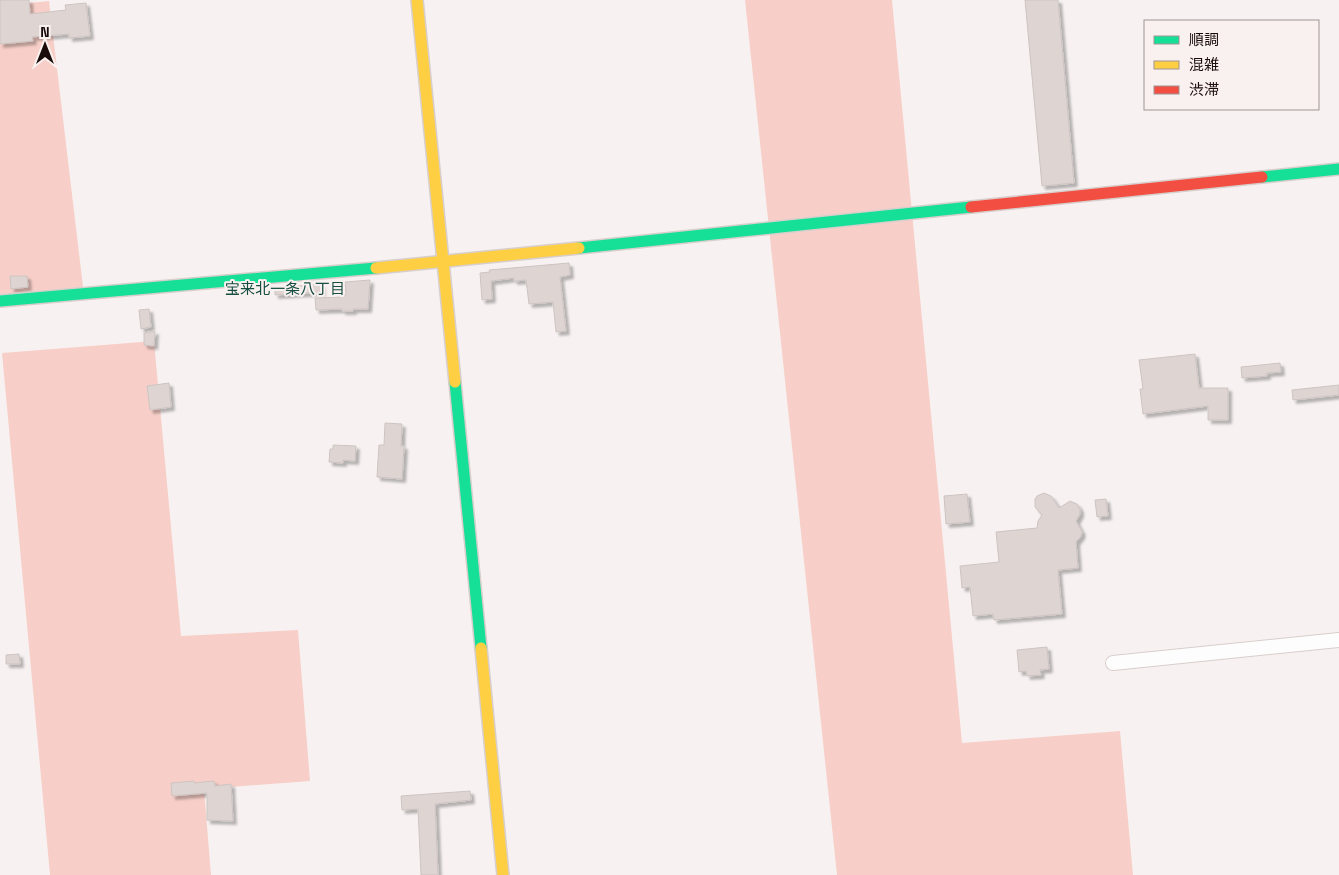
<svg xmlns="http://www.w3.org/2000/svg" width="1339" height="875" font-family="'Space Grotesk','Noto Sans JP',sans-serif">
<style>
.green{fill:#f8cfc8}
.building{fill:#ded4d2;stroke:#cdc4c2;filter:url(#shadow)}
.lines{fill:none;stroke-linecap:round;stroke-linejoin:round}
.street-casing{stroke:#d8cecc;stroke-width:16}
.fast-casing{stroke:#d8cecc;stroke-width:14}
.slow-casing{stroke:#d8cecc;stroke-width:14}
.jam-casing{stroke:#d8cecc;stroke-width:14}
.street{stroke:#fefdfd;stroke-width:14}
.fast{stroke:#16e098;stroke-width:11}
.slow{stroke:#ffcf43;stroke-width:11}
.jam{stroke:#f24e42;stroke-width:11}
.labels{text-anchor:middle;stroke-width:4;stroke-linejoin:round;paint-order:stroke}
.neighbourhood-label{font-size:15px;fill:#164e43;stroke:#f9f1ef}
</style>
<defs>
<filter id="shadow"><feDropShadow dx="3.5" dy="3.5" stdDeviation="1" flood-color="#0004"/></filter>
</defs>
<rect width="100%" height="100%" fill="#f7f2f1"/>
<g class="green">
<path d="M745,0H892L962,743L1120,731L1133,875H837Z"/>
<path d="M49,1L84,295L0,301V6Z"/>
<path d="M154,341L181,636L298,630L310,781L204,789L211,875H50L2,353Z"/>
</g>
<g class="building">
<path d="M0,0H29L30,14L66,10L65,5L86,3L90,36L69,38V34L32,37L33,41L0,44Z"/>
<path d="M1025,0H1058L1074,183L1042,186Z"/>
<path d="M569,263L570,275L560,277L566,331L556,332L553,302L529,304L526,280L514,281V278L491,281L492,299L482,300L480,273L490,272L489,270Z"/>
<path d="M10,276H27L28,287L11,289Z"/>
<path d="M370,280L368,309H353V311H342V309L316,310L315,298L342,297V295H346L345,282Z"/>
<path d="M321,284L322,292L275,295V288Z"/>
<path d="M149,309L151,327L141,329L139,310Z"/>
<path d="M155,331L154,346L144,345V333Z"/>
<path d="M1195,354L1199,388H1228V420H1208V406L1143,414L1140,389H1143L1139,360Z"/>
<path d="M1280,363L1281,372L1267,373V376L1242,378L1241,367Z"/>
<path d="M169,383L171,407L150,410L147,386Z"/>
<path d="M1339,385V395L1293,400L1292,390Z"/>
<path d="M385,423L402,424L401,446H404L402,479L377,477L379,445H384Z"/>
<path d="M333,445L356,446L355,461L343,460V463L329,462L330,449H333Z"/>
<path d="M1044,493L1051,496L1059,508L1070,501L1077,504L1080,509V514L1076,521L1082,532L1081,536L1076,542L1078,568L1058,570L1062,614L994,620L993,614L973,616L970,587L962,588L960,566L999,562L996,532L1037,528L1038,521L1042,515L1035,507V499L1037,496Z"/>
<path d="M967,494L970,522L946,524L944,496Z"/>
<path d="M1106,499L1108,516L1097,517L1095,500Z"/>
<path d="M1047,647L1049,669L1040,670L1041,675L1027,676L1026,671L1019,672L1017,650Z"/>
<path d="M19,654L20,664H6V655Z"/>
<path d="M194,781V783L214,781L215,786L231,784L233,821L207,820V793L172,796L171,783Z"/>
<path d="M470,791L471,800L435,804L438,875H421L418,809L402,810L401,796Z"/>
</g>
<g class="lines">
<defs>
<path id="street" d="M1113,663L1339,640"/>
<g id="fast">
<path d="M1262,177L1339,169"/>
<path d="M579,248L971,207"/>
<path d="M0,301L376,268"/>
<path d="M455,382L481,648"/>
</g>
<g id="slow">
<path d="M417,0L455,382"/>
<path d="M376,268L579,248"/>
<path d="M481,648L503,875"/>
</g>
<path id="jam" d="M971,207L1262,177"/>
</defs>
<use href="#street" class="street-casing"/>
<use href="#fast" class="fast-casing"/>
<use href="#slow" class="slow-casing"/>
<use href="#jam" class="jam-casing"/>
<use href="#street" class="street"/>
<use href="#fast" class="fast"/>
<use href="#slow" class="slow"/>
<use href="#jam" class="jam"/>
</g>
<g class="labels">
<g class="neighbourhood-label">
<text x="285" y="294">宝来北一条八丁目</text>
</g>
</g>
<rect x="1144" y="20" width="175" height="90" fill="#f9f1ef" stroke="#9f9593"/>
<rect x="1154" y="36" width="25" height="8" fill="#16e098" stroke="#9f9593"/>
<text x="1189" y="45" font-size="15" fill="#190c0a">順調</text>
<rect x="1154" y="61" width="25" height="8" fill="#ffcf43" stroke="#9f9593"/>
<text x="1189" y="70" font-size="15" fill="#190c0a">混雑</text>
<rect x="1154" y="86" width="25" height="8" fill="#f24e42" stroke="#9f9593"/>
<text x="1189" y="95" font-size="15" fill="#190c0a">渋滞</text>
<g transform="translate(45 45)" stroke="#f9f1ef" stroke-width="4" paint-order="stroke">
<path d="M0-4L9 19L0 12L-9 19Z" fill="#190c0a"/>
<text y="-8" font-size="14" font-weight="bold" text-anchor="middle" fill="#190c0a">N</text>
</g>
</svg>
